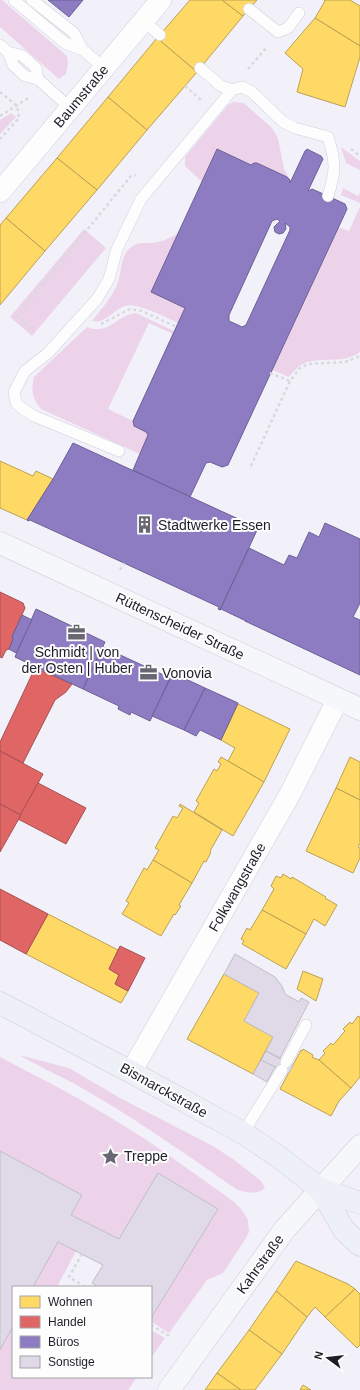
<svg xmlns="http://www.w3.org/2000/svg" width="360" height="1390" font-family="Arial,sans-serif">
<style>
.green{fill:#edd3ea}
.homes{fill:#ffd966;stroke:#bca153}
.shops{fill:#e06666;stroke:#a65053}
.offices{fill:#8e7cc3;stroke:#6c6094;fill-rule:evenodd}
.building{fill:#e0dae8;stroke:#c0bdc6}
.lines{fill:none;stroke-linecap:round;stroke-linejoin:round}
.lane-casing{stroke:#cfced8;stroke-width:12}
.street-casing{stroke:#cfced8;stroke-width:22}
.secondary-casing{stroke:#cfced8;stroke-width:23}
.primary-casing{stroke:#cdcdd2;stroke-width:23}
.path{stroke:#d9d9dc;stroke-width:2.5;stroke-dasharray:3 3;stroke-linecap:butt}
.lane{stroke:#fdfdfe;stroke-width:11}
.street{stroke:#fdfdfe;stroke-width:21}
.secondary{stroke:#f6f7fa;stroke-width:22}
.primary{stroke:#eef0f7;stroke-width:22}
.labels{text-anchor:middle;stroke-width:4;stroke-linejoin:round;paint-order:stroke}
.street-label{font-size:14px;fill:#1e1d27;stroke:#fdfdfd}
.poi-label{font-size:14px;fill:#1e1d27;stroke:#fdfdfd;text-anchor:start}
</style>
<rect width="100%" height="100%" fill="#f2f1fa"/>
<g class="green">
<path d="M0,0H2L67,56L68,63L66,74L59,79L0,27Z"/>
<path d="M233,102L244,103L272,128L278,138L284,169L289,178L257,163L202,182L185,166V157L228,105Z"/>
<path d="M11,113L16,117L0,134V120Z"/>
<path d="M341,147L360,161V170L346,163Z"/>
<path d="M343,188L358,196L360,193V203L341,195Z"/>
<path d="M360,207V352C342,365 324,356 305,363C299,365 293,372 289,377L272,370L338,227L349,231Z"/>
<path d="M84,229L106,248L32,336L10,317Z"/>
<path d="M180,232L151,292L185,308L178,323C166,318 137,302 125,306C113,310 106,324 92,321C101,309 113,297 118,282C122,271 120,253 133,246C138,242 145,243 151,243C162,242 171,238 180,232Z"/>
<path d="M136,313L174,331L173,334L149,323L108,409L133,421L134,426L146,432L148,435L140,454L41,409C32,399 31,390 34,377L87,327C109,336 116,315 136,313Z"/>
<path d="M19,1055L69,1068L120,1098L213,1146L233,1159L261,1181L265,1188C256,1195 246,1193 236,1189C183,1152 130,1115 73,1083C55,1074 37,1065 19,1055Z"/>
<path d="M0,1057C32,1074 65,1090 96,1109C144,1136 188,1169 233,1201L242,1210L248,1220L249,1232L246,1238L223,1273L207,1280L169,1333L152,1322L151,1318L218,1209L159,1173L119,1239L71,1215L82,1195L0,1151Z"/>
<path d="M58,1242L76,1251L57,1287H33Z"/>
<path d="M13,1326V1377H137L128,1390H0V1350Z"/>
<path d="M151,1330L165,1338L151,1358Z"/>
</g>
<g class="homes">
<path d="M190,0H222L243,16L197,72L157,38Z"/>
<path d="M222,0H257L243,16Z"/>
<path d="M324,0H350L360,6V46L315,18L325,1Z"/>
<path d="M315,18L360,46V57L345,107L297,92L303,69L285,53Z"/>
<path d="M157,38L197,72L147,130L108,97Z"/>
<path d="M108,97L147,130L97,190L57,158Z"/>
<path d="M57,158L97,190L45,251L6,218Z"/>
<path d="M6,218L45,251L0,305V225Z"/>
<path d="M0,461L33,476L36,471L53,479L27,520L0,508Z"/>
<path d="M238,704L290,729L264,782L228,761L235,748L221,740Z"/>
<path d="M221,757L264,782L233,836L194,812L199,803L196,801L214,769L217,771L221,764L218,762Z"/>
<path d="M350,757L360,762V800L336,788Z"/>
<path d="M336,788L360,800V844L358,847L360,848V858L353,873L306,851Z"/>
<path d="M180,804L222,830L210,851L211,852L206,862L204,861L192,883L153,860L159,850L155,848L173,816L177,818L183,808L179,806Z"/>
<path d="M153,860L192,883L179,905L181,906L175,915L174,914L161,936L122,914L129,903L126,901L144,868L147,870Z"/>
<path d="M283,874L291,879L292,877L326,897L325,898L337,905L325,926L314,919L306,934L262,910L274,889L271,886L276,876L281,878Z"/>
<path d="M262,910L306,934L286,969L242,944L244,941L241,939L247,928L250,930Z"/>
<path d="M48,914L118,950L109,969L119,975L115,984L128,991L121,1003L26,954Z"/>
<path d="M303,971L323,979L316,1001L297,989Z"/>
<path d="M224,974L259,993L244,1021L273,1037L253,1074L187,1039Z"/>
<path d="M358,1016L360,1017V1077L351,1088L319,1060L325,1053L323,1051L331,1043L333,1045L345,1031L343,1029L350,1022L352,1024Z"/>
<path d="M303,1049L313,1055L312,1057L319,1060L351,1088L339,1101L331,1116L280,1089L301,1050L302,1051Z"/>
<path d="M296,1261L348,1284L355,1289L325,1317L315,1307L307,1317L276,1291Z"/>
<path d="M355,1289L360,1294V1345L357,1348L325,1317Z"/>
<path d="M276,1291L307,1317L282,1354L249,1330Z"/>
<path d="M249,1330L282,1354L255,1390H241L217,1373Z"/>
<path d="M217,1373L241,1390H205Z"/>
<path d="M303,1385L311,1390H300Z"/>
</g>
<g class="shops">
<path d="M0,592L23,603L25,608L12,637L13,639L9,649L6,650L2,658L0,657Z"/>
<path d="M35,668L72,684L66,692L55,700L23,763L0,751V742Z"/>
<path d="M0,751L43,774L21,815L0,804Z"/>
<path d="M38,783L86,808L66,844L18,819Z"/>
<path d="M0,804L21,815L0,852Z"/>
<path d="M0,889L48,914L26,954L0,940Z"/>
<path d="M120,946L145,958L128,991L115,984L119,975L109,969Z"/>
</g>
<g class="offices">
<path d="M48,0H83L69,17Z"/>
<path d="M217,149L251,165L254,163H257L287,177L290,180V183L305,151L307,149L321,156L323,159L308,191L312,189L328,196L345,204L347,209L228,465L222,467L210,462L206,463L190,497L133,470L148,435L146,432L134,426L133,421L185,308L151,292ZM277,219L280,221L274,227L275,232L279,234L283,233L286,229L285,223L290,227V230L246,325L242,327L238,325L229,321V315L272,221Z"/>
<path d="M73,443L258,528L220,610L218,609L219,607L124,563L30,520L28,521L27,520L53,479Z"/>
<path d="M325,523L360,539V603L353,617L360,620V675L245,621H246L221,609L220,610L249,548L284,565L289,555L297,558L309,532L319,537Z"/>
<path d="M36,609L105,642L83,689L15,657Z"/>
<path d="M22,615L32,620L16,653L9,649L13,639L12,637Z"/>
<path d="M103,647L170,678L150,721L131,712L130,715L118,709L119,706L83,689Z"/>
<path d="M173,673L205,688L184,730L152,716Z"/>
<path d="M205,688L238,703L221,740L200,730L196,736L184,730Z"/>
</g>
<g class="building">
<path d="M235,954L275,977L282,986L285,994L299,1002L301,998L309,1002L280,1058L266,1051L273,1037L244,1021L259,993L224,974Z"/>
<path d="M266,1051L293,1066L288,1074L261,1060Z"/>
<path d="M261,1060L275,1067L267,1082L253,1074Z"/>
<path d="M0,1151L82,1195L71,1215L119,1239L158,1173L218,1209L151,1318V1287H98L92,1283L103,1265L58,1242L33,1287H13V1326L0,1350Z"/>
</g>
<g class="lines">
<defs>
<g id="lane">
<path d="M14,0L65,43L83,50"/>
<path d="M32,0L74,33L83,50L104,68"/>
<path d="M249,9L278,32L288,28L299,13"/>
<path d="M144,21L160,35"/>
<path d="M0,45L8,52L23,56L36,68L38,79"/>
<path d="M8,52L13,65L25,76L38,79L71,109"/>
<path d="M200,68L221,86L232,90L242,87L252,92L283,122L295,128L328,137C336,162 336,171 328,196"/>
<path d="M119,451L34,416L23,409L16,403L14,392L25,371L48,353L97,299L109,279L117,249L141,199L232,90"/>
<path d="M286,1062L306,1025"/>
<path d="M243,1133L282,1070"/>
</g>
<g id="street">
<path d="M0,192L161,0"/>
<path d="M131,1072L290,794L338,699"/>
</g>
<g id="secondary">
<path d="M0,543L360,709"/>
<path d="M169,1390L285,1229L360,1146"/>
</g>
<g id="primary">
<path d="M0,1003L131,1072L243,1133L279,1157L320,1189L360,1203"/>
<path d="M320,1189L344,1230L360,1245"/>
</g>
</defs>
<use href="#lane" class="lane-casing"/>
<use href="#street" class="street-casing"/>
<use href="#secondary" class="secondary-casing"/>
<use href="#primary" class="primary-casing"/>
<g class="path">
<path d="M248,69L267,47"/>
<path d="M185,86L201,100"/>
<path d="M0,92L17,106L19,118L0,139"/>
<path d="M0,116L30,97"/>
<path d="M351,149L360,156"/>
<path d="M101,324L130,309L142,311L177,327"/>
<path d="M32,329L17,316L121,188L131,176L136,175"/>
<path d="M270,373L290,381"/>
<path d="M251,466L290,381L300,368L308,364L345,362L360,356"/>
<path d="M120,570L124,563"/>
<path d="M82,1254L69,1277L85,1287"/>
<path d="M151,1325L171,1337"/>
</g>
<use href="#lane" class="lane"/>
<use href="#street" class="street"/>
<use href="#secondary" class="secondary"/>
<use href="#primary" class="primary"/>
</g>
<defs>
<symbol id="building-bare" viewBox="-9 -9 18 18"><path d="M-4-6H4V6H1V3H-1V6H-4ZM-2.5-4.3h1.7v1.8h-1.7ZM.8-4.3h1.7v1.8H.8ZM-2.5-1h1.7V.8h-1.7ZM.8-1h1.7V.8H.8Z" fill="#686771" stroke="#fdfdfd" stroke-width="2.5" paint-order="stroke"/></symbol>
<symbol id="office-bare" viewBox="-9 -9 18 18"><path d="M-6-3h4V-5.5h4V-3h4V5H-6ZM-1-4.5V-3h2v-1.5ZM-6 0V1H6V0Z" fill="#686771" stroke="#fdfdfd" stroke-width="2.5" paint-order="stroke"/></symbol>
<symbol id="sight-bare" viewBox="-9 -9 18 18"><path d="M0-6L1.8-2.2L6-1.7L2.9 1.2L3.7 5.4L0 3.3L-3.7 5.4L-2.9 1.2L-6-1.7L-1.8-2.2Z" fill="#686771" stroke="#fdfdfd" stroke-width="2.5" paint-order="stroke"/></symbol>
</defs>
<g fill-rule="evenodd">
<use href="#building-bare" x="132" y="512" width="25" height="25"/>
<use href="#office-bare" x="64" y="620" width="25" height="25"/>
<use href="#office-bare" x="136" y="660" width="25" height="25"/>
<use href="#sight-bare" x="98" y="1144" width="25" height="25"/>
</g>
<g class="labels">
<g class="street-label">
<text transform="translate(81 96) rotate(-50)" y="5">Baumstraße</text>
<text transform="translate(180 626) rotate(25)" y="5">Rüttenscheider Straße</text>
<text transform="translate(237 887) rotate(-60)" y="5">Folkwangstraße</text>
<text transform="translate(164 1090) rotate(29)" y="5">Bismarckstraße</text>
<text transform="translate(260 1264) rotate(-54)" y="5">Kahrstraße</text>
</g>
<g class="poi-label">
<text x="158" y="530">Stadtwerke Essen</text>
<text x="77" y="657" text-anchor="middle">Schmidt | von<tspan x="77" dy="16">der Osten | Huber</tspan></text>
<text x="162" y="678">Vonovia</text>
<text x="124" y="1161">Treppe</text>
</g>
</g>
<rect x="12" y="1286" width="140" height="92" fill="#fdfdfd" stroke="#a4a3a7"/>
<rect x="20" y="1296" width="20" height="12" fill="#ffd966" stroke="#a4a3a7"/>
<text x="48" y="1306" font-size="12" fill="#1e1d27">Wohnen</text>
<rect x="20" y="1316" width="20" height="12" fill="#e06666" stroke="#a4a3a7"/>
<text x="48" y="1326" font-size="12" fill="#1e1d27">Handel</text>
<rect x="20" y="1336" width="20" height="12" fill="#8e7cc3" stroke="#a4a3a7"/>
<text x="48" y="1346" font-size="12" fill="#1e1d27">Büros</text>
<rect x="20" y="1356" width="20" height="12" fill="#e0dae8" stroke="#a4a3a7"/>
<text x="48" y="1366" font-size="12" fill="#1e1d27">Sonstige</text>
<g transform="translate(328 1358) rotate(285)" stroke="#fdfdfd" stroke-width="3" paint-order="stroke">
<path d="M0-3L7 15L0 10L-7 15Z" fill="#1e1d27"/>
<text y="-6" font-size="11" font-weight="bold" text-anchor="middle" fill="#1e1d27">N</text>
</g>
</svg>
